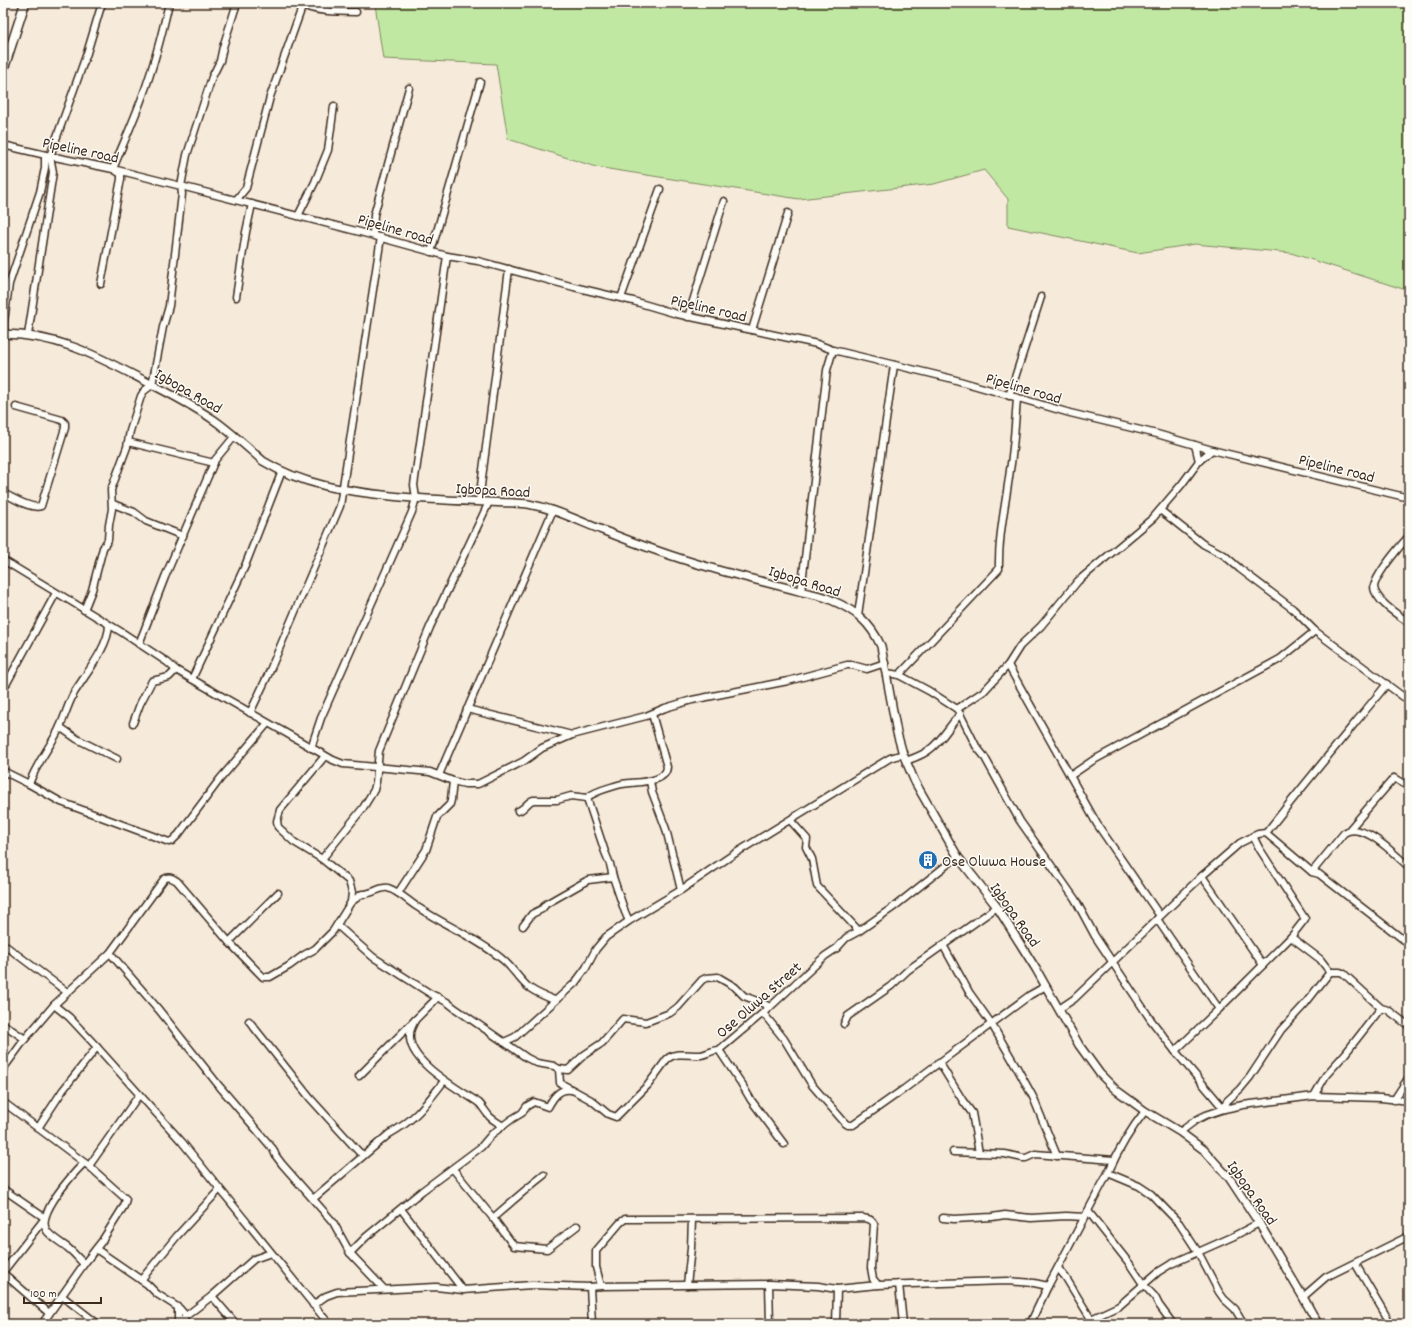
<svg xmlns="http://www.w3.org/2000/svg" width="1412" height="1327" font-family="Dekko,sans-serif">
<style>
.green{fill:#c1e8a3;stroke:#7e8960}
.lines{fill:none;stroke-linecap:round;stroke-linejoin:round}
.minor-casing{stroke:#3b2a1e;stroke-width:9}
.tertiary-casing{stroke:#3b2a1e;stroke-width:10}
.secondary-casing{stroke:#3b2a1e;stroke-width:11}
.minor{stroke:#fdfcf7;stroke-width:6}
.tertiary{stroke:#fdfcf7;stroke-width:7}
.secondary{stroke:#fdfcf7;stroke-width:8}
.labels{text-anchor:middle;stroke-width:3;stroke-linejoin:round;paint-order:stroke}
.street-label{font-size:16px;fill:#3b2a1e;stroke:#fdfcf7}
.poi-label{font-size:16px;fill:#3b2a1e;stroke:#fdfcf7;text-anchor:start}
</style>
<rect width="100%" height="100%" fill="#f6eada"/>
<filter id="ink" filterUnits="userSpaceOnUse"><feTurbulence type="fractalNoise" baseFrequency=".025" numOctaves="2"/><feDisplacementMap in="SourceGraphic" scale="8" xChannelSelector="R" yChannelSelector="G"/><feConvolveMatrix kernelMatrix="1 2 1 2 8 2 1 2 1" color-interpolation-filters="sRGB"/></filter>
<g filter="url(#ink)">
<path class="green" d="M377,3H1409V291L1291,253L1195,244L1138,253L1008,226V199L984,170L934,184L799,199L596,167L508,139L496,64L383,59L375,4Z"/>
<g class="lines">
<defs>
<g id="minor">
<path d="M298,3C314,12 337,12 356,12"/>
<path d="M3,145L50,156L113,169L181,186L360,232L447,256L478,261L574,287L633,301L677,314L817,344L833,350L949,378L1070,413L1157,434L1212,450L1409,498"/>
<path d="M236,200L246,188L270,97L301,10L304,7"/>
<path d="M298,216L315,182L328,150L334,106"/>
<path d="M373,235L374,215L409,88"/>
<path d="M431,252L480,82"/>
<path d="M101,284L121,179V174L113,169C123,144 134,120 143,95C154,65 162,34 169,3"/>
<path d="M236,297L246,232L252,204"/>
<path d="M621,298L660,189"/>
<path d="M688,317L724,201"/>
<path d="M752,330L788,213"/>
<path d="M3,335L4,334V322L9,284L40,192L45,168V155"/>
<path d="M28,335L53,172L50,156L87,53L102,3"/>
<path d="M1009,396L1041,297"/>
<path d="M128,442L214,463"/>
<path d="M1195,445L1199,461"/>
<path d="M3,493C12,497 31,510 41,506L65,428V423L62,420L16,407"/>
<path d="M479,501L509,269"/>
<path d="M113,504L134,512L146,521L183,536"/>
<path d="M1160,510L1203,544L1224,555L1240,569L1293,609L1315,631L1409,701"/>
<path d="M1409,536C1399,547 1380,570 1375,583C1373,587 1375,592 1377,595C1384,607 1399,615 1409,623"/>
<path d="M3,560L123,633L167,662L176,670L333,760L343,764L430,772L453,781L465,784H478L524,761L542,748L572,735L646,716L665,708L692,700L788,681L847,665H852L867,669L885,663"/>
<path d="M801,592L827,370L833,350"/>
<path d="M84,610L92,590L103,548L108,540L109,525L112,509L111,490L127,447L130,431L141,396L144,391L152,385L163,327L169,306L182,194L181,186L187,155L212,77L220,61L223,47L237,3"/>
<path d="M858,615L894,365"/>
<path d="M139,644L165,577L215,460L234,437"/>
<path d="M1008,665L1097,824L1160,916"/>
<path d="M887,673L899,675L929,691L957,709"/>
<path d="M899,675L999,569C998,536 1006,503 1010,470C1014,447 1015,423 1017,399"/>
<path d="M192,679L245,566L282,471"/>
<path d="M3,690L56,593"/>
<path d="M467,709L572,735"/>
<path d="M250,713L268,675L340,506L381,237"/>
<path d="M960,714L976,746L984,756L1020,821L1075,899L1095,936L1151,1020L1175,1051"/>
<path d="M133,723L140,704L152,681L169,677L176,670"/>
<path d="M60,727L77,739L117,759"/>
<path d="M311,748L321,718L412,512L416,498L414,485L447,256"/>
<path d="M906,761C914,758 923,755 929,750C941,742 950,725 960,714L957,709L984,691L1008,665L1020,646L1041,626L1078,581L1153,518L1182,484L1199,461L1212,450"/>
<path d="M3,771L29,784L61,802L169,842L172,841L179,834L220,779L267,724"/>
<path d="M439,775L553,510"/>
<path d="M1070,776L1092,761L1280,659L1315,631"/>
<path d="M650,781L652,792L666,829L681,890"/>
<path d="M29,784C37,763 47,751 57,733C64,720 67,706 74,693C85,675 109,646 109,625"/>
<path d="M587,798L605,852L610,864L613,877L625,912L629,921"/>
<path d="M518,811C525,809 527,802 533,800H557L571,796L587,798C594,791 609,788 618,785C631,781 666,785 667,767L652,714"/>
<path d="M790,820L807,839L806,847L812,859L817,886L859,931"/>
<path d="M1349,830L1394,778L1409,787"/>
<path d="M1266,833C1305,783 1347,733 1387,684"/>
<path d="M1253,836L1259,848L1305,919L1291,937"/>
<path d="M322,859L363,808L374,790L376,782L379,751L430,627L489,502"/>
<path d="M1312,872L1344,833C1363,820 1395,855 1409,867"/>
<path d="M1202,876L1263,965"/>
<path d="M398,893L426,850L437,817L450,804L451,800L453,781"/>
<path d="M351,902L362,894C371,895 381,886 388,888C400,892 409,902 419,908C446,926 477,938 502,959C512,967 518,978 527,986C535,993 545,996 554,1000"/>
<path d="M1157,919L1219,1009L1175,1051L1224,1109"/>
<path d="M337,925L373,957L431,994L447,1002L456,1009L527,1058L537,1063L554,1066L559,1069L560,1083L591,1100L608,1114L616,1117L648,1085L667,1059C677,1051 690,1056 701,1055C707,1054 712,1050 719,1050L770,1007L825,956L837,948L846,938L859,931L895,906L948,864L958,857"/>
<path d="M523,926L532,914L542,909L546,904L588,880L613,877"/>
<path d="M229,942L278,893"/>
<path d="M3,944L67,992"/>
<path d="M943,945L969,992L991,1023L1016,1066L1033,1097L1057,1156"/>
<path d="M110,953L159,1010L220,1087L273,1149L276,1156L282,1164L333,1222L350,1253L384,1289"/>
<path d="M54,1005L69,1017L97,1047L182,1142L329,1324"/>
<path d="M1059,1009L1074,999L1202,876L1240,843L1258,834L1266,833L1312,872L1319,874L1409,944"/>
<path d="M1219,1009L1291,937L1320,959L1330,972"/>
<path d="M763,1013L784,1039L812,1085L845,1123L848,1125H853L904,1089L1030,995L1046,986"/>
<path d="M415,1020C413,1025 410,1029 410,1034C407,1062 459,1089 479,1103C483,1107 486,1113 490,1117C494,1121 499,1123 503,1126"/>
<path d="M249,1021L310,1098L359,1152L364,1155"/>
<path d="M3,1024L25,1039"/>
<path d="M844,1024L848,1016L891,986L908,970L997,907"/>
<path d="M504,1042L515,1037L575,983L586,968L596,949L606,937L629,921L681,890L731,856L890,758L903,754"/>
<path d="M719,1050L741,1083L751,1100L784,1144"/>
<path d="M939,1062L963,1101L972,1113L979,1153"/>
<path d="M3,1069L25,1039L54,1005L110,953L164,879C169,876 172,878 177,881L229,942L263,977H270L289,966L304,955L315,949L333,931L351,902L352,892L349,881L322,859L294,842L278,827L277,821L280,810L325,756"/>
<path d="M559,1069L568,1070L584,1055L602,1043L623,1019L646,1022L670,1013L678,1007L702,980L706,978L718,977L735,987L744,996L760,1002L770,1007"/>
<path d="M359,1076L438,997"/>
<path d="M1314,1096L1326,1075L1345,1054L1381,1008"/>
<path d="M1394,1100L1409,1077"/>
<path d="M3,1102L89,1166L126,1199L124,1206L102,1241L84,1264L42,1324"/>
<path d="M1224,1109L1227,1101L1240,1089L1250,1077L1281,1030L1305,1004L1330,972H1340L1343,973L1381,1008L1388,1010L1409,1026"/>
<path d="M38,1128L63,1090L97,1047"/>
<path d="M1180,1132L1196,1120L1206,1115L1224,1109L1243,1105L1314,1096L1381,1098L1409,1101"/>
<path d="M953,1152L1005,1154L1023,1158H1026L1035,1154L1114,1160"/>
<path d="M89,1166L139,1095"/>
<path d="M453,1169L493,1218L514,1246L547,1249L577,1226"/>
<path d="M1108,1173L1139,1186L1151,1194L1179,1223L1198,1252L1219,1292L1224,1299L1235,1309L1244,1324"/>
<path d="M3,1189L45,1218L3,1272"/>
<path d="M314,1198L389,1134C415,1120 426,1104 444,1081"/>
<path d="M401,1209L463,1290"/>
<path d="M1088,1211L1129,1263L1143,1284L1155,1297L1159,1305L1173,1324"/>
<path d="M493,1218C510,1203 526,1189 544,1175"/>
<path d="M943,1218L954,1219L992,1217L1005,1215L1031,1218L1066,1216L1085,1217"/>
<path d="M96,1249L147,1284L157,1294L179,1308L186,1316"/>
<path d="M350,1253L366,1237L422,1191L481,1147L492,1134L512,1119L522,1113L527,1106L534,1102L548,1107C553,1098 559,1088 571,1090"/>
<path d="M1355,1263L1391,1324"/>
<path d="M84,1264C79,1259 74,1253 68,1248C62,1243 52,1238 47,1231C35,1215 73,1174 84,1163"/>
<path d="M1058,1268L1066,1278L1094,1324"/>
<path d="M3,1273L49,1313"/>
<path d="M141,1280L177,1236L219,1190"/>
<path d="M769,1284L770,1324"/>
<path d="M899,1284L903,1324"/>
<path d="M687,1285L691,1248L692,1219"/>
<path d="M601,1286L596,1267V1251L620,1223L625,1219L863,1218C868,1219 872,1219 874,1224L871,1268L873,1279L878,1285"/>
<path d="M590,1287L592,1324"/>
<path d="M62,1296L98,1324"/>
<path d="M212,1296L236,1324"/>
<path d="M1303,1297L1326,1277L1409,1236"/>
<path d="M313,1305L326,1296L337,1292L436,1287L463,1290L532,1285L590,1287L601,1286L769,1284L818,1286L837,1289L878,1285L1007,1281L1034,1283L1048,1286"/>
<path d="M178,1308V1324"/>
<path d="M1091,1319L1119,1306L1158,1272L1171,1264L1232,1237L1259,1223"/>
<path d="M180,1324L186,1316L212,1296L254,1259L271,1253"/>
<path d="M836,1324L837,1289"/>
<path d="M1030,1324L1048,1286L1108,1173C1118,1151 1130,1130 1145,1111"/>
</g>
<path id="tertiary" d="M3,334C60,335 97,356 145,381C169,393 192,405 214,420C231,432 247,447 263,461C302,485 346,491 391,496C437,501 483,501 528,504C556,509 576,520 602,530C637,544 673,557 708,567C738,576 769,583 799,591C810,594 822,595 831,600C855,610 870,622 881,646L897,733L903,754L915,782L958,857L997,907L1036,969L1079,1045L1100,1074L1116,1090L1145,1111L1180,1132L1204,1150L1230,1179L1259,1223L1303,1297L1318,1324"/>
<path id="secondary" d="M3,71L25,3"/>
</defs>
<use href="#minor" class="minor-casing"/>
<use href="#tertiary" class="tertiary-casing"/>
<use href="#secondary" class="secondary-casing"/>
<use href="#minor" class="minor"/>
<use href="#tertiary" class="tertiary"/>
<use href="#secondary" class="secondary"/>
</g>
</g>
<defs>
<symbol id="building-disc" viewBox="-11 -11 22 22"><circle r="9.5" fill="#1f6fb2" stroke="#fdfcf7"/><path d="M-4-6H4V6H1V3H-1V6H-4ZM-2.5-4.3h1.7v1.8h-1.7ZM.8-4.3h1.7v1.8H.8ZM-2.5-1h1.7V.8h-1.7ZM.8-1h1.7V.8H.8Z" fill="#fff"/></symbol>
</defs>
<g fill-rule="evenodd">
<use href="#building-disc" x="917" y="849" width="22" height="22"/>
</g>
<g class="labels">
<g class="street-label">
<text transform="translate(81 149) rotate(12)" y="6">Pipeline road</text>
<text transform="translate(396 228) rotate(16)" y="6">Pipeline road</text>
<text transform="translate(709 307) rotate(13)" y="6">Pipeline road</text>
<text transform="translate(1024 387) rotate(16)" y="6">Pipeline road</text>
<text transform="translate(189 390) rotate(30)" y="6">Igbopa Road</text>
<text transform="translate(1337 467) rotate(14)" y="6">Pipeline road</text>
<text transform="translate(493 489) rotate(3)" y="6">Igbopa Road</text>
<text transform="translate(805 580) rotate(17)" y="6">Igbopa Road</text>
<text transform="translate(1016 914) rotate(55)" y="6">Igbopa Road</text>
<text transform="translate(758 999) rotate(-41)" y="6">Ose Oluwa Street</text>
<text transform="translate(1253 1192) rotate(55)" y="6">Igbopa Road</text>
</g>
<g class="poi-label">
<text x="942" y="866">Ose Oluwa House</text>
</g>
</g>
<rect width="1412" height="1327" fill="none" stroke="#fdfcf7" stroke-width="16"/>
<rect x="8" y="8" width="1396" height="1311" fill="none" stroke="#3b2a1e" stroke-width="1.5" filter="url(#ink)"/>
<path d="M24 1297v6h77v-6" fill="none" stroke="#3b2a1e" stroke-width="2"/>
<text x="30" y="1297" font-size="12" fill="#3b2a1e" stroke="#fdfcf7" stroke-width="3" paint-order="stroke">100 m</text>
</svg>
